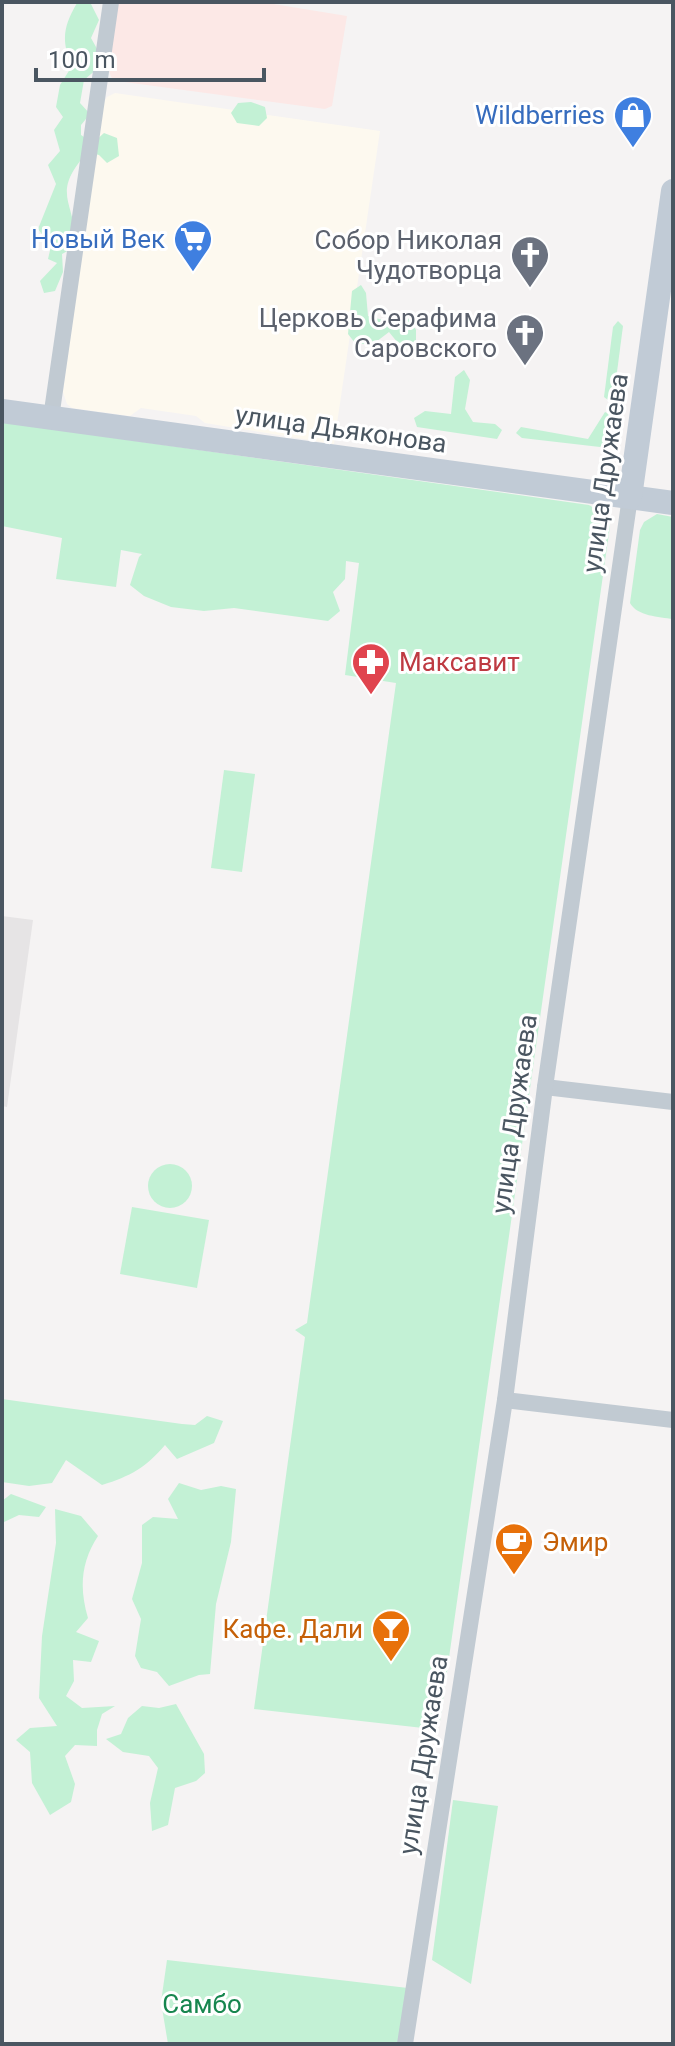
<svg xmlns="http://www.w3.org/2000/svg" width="675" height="2046" font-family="Roboto,sans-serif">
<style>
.commercial{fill:#fdf9ef}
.education{fill:#e6e4e5}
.medical{fill:#fce8e6}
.green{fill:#c3f1d5}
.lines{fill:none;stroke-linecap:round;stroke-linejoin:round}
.street{stroke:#c1cad2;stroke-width:16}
.secondary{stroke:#c1cbd6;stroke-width:24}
.labels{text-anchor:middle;stroke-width:6;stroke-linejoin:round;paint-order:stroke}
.shop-label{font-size:26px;fill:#366cbe;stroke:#fff;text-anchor:end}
.worship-label{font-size:26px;fill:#5b616d;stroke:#fff;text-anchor:end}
.street-label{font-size:26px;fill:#4a5661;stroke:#fff}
.health-label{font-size:26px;fill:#be3a42;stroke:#fff;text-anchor:start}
.food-label{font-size:26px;fill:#c56008;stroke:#fff;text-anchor:start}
.park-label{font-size:26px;fill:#17864f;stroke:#fff}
</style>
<rect width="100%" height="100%" fill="#f5f3f3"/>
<path class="commercial" d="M115,93L380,131L334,444L205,423L196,416L141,408L130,416L72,408L67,404L63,392L102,105L107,97Z"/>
<path class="education" d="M2,916L33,920L7,1107L2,1106Z"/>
<path class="medical" d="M118,2H261L347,16L332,106L325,109L117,81L111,77L108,67Z"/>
<g class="green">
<path d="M77,3L91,4L99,20L91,38L101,56L98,68L84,80L80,103L90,114L81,125V135L93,143L104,133L117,138L119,156L107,163L99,155L88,152C46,197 81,204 73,248L62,254L63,272L55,291L44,293L40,281L57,263L48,259L51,246L38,229L56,184L48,165L60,151L54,130L63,117L56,107L60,85L72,66C61,41 63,27 77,3Z"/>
<path d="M251,102L265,107L267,118L259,126L237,123L231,113L238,103Z"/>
<path d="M361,285L366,293L368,316L383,320L391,315L410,319L416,330V342L398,343L389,332L372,345L355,343L348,334L352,291Z"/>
<path d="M618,321L623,326L614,395L608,400L604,397L613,327Z"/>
<path d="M464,370L470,380L465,409L473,422L495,424L502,430L497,439L417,427L414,418L425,411L451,414L455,377Z"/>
<path d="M605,412L611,415L607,440L600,447L522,438L516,433L521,427L588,439Z"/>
<path d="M2,422L589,505L607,516L610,526L440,1721L432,1729L254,1709L305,1337L295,1330L307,1323L396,683L345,675L359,563L346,561L345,579L333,592L340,611L328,621L234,608L204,611L171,607L144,596L130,585L139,557L142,554L121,550L116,587L56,579L62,538L2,526Z"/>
<path d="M657,514L673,517V619C659,617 637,616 630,603L640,530L644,522Z"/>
<path d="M224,770L255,774L242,872L211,868Z"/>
<circle cx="170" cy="1186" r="22"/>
<path d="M132,1207L209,1220L197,1288L120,1274Z"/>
<path d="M2,1399L182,1424L195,1425L207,1416L223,1421L214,1443L177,1459L165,1445C145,1468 131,1476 102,1485L66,1460L52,1483L29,1486L2,1482Z"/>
<path d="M179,1483L201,1490L221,1486L236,1489L231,1542L216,1604L210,1674L199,1675L169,1686L157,1672L141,1668L135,1656L141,1619L132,1599L142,1563V1525L153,1517L178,1519L168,1499Z"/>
<path d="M11,1494L46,1507L39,1517L19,1515L4,1522L2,1541V1501Z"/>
<path d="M55,1509L81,1516L98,1536C81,1562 79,1588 88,1618L76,1632L99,1641L91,1662L73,1660L74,1681L66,1696L82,1708L115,1706L102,1714L97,1730V1746L75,1745L65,1756L75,1784L71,1802L50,1815L32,1783L30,1752L16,1740L30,1728L57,1726L39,1698L42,1636L56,1543Z"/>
<path d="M176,1704L204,1754L205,1773L196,1781L175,1788L168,1825L152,1831L150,1803L158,1768L149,1756L123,1752L106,1739L121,1734L128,1718L142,1706L159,1708Z"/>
<path d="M453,1800L498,1806L471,1984L432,1960Z"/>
<path d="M167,1960L408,1988L399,2044H168L161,2002Z"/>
</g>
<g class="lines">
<g class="street">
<path d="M51,418L111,2"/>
<path d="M545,1087L673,1102"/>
<path d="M505,1400L673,1420"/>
<path d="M405,2044L505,1400L545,1087L630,497"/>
</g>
<g class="secondary">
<path d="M2,411L673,503"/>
<path d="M630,497L673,191"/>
</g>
</g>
<defs>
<symbol id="shop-pin" viewBox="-11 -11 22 30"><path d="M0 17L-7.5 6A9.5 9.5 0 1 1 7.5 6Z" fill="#3f7fe0" stroke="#fff"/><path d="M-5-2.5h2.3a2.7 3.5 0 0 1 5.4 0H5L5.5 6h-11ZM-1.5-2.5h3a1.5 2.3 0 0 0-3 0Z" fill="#fff"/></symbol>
<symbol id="supermarket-pin" viewBox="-11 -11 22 30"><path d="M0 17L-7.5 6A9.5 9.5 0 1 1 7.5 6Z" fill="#3f7fe0" stroke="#fff"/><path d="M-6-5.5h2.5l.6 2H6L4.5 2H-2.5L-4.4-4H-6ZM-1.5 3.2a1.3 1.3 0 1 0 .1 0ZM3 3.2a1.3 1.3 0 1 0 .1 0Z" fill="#fff"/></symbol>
<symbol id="church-pin" viewBox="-11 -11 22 30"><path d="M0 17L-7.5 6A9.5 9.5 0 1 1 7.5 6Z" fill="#6b7280" stroke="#fff"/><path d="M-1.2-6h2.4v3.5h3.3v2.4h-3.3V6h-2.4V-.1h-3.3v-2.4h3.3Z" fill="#fff"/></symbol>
<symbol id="pharmacy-pin" viewBox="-11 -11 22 30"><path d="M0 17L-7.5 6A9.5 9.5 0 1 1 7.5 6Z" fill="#e0444e" stroke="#fff"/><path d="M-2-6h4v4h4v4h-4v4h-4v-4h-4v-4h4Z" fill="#fff"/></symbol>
<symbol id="cafe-pin" viewBox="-11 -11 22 30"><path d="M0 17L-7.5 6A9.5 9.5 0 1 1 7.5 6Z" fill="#e8710a" stroke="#fff"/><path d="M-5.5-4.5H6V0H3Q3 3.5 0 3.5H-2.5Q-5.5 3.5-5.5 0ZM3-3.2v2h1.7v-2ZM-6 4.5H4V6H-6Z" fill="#fff"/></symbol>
<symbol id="bar-pin" viewBox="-11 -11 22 30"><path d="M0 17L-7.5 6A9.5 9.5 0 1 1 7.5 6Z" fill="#e8710a" stroke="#fff"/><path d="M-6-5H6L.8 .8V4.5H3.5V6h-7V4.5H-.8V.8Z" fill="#fff"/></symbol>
</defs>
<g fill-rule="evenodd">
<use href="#shop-pin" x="611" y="93" width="44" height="60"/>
<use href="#supermarket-pin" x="171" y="217" width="44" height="60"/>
<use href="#church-pin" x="508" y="233" width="44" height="60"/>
<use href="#church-pin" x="503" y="311" width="44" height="60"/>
<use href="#pharmacy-pin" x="349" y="640" width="44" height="60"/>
<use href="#cafe-pin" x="492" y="1520" width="44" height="60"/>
<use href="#bar-pin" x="369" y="1607" width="44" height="60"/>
</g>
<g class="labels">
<g class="shop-label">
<text x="605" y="124">Wildberries</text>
<text x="165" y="248">Новый Век</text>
</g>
<g class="worship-label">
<text x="502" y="249">Собор Николая<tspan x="502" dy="30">Чудотворца</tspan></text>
<text x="497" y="327">Церковь Серафима<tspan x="497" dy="30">Саровского</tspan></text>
</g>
<g class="street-label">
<text transform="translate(341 429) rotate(8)" y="9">улица Дьяконова</text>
<text transform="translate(605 473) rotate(-82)" y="9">улица Дружаева</text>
<text transform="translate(514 1114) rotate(-82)" y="9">улица Дружаева</text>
<text transform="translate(423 1755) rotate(-81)" y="9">улица Дружаева</text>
</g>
<g class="health-label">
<text x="399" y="671">Максавит</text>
</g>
<g class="food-label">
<text x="542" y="1551">Эмир</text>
<text x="363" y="1638" text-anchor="end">Кафе. Дали</text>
</g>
<g class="park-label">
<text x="202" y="2013">Самбо</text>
</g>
</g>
<rect width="675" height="2046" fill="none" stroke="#4a5661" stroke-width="8"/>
<path d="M36 68v12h228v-12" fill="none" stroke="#4a5661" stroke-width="4"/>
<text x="48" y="68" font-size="24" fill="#4a5661" stroke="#ffffff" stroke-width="6" paint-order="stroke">100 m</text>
</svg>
